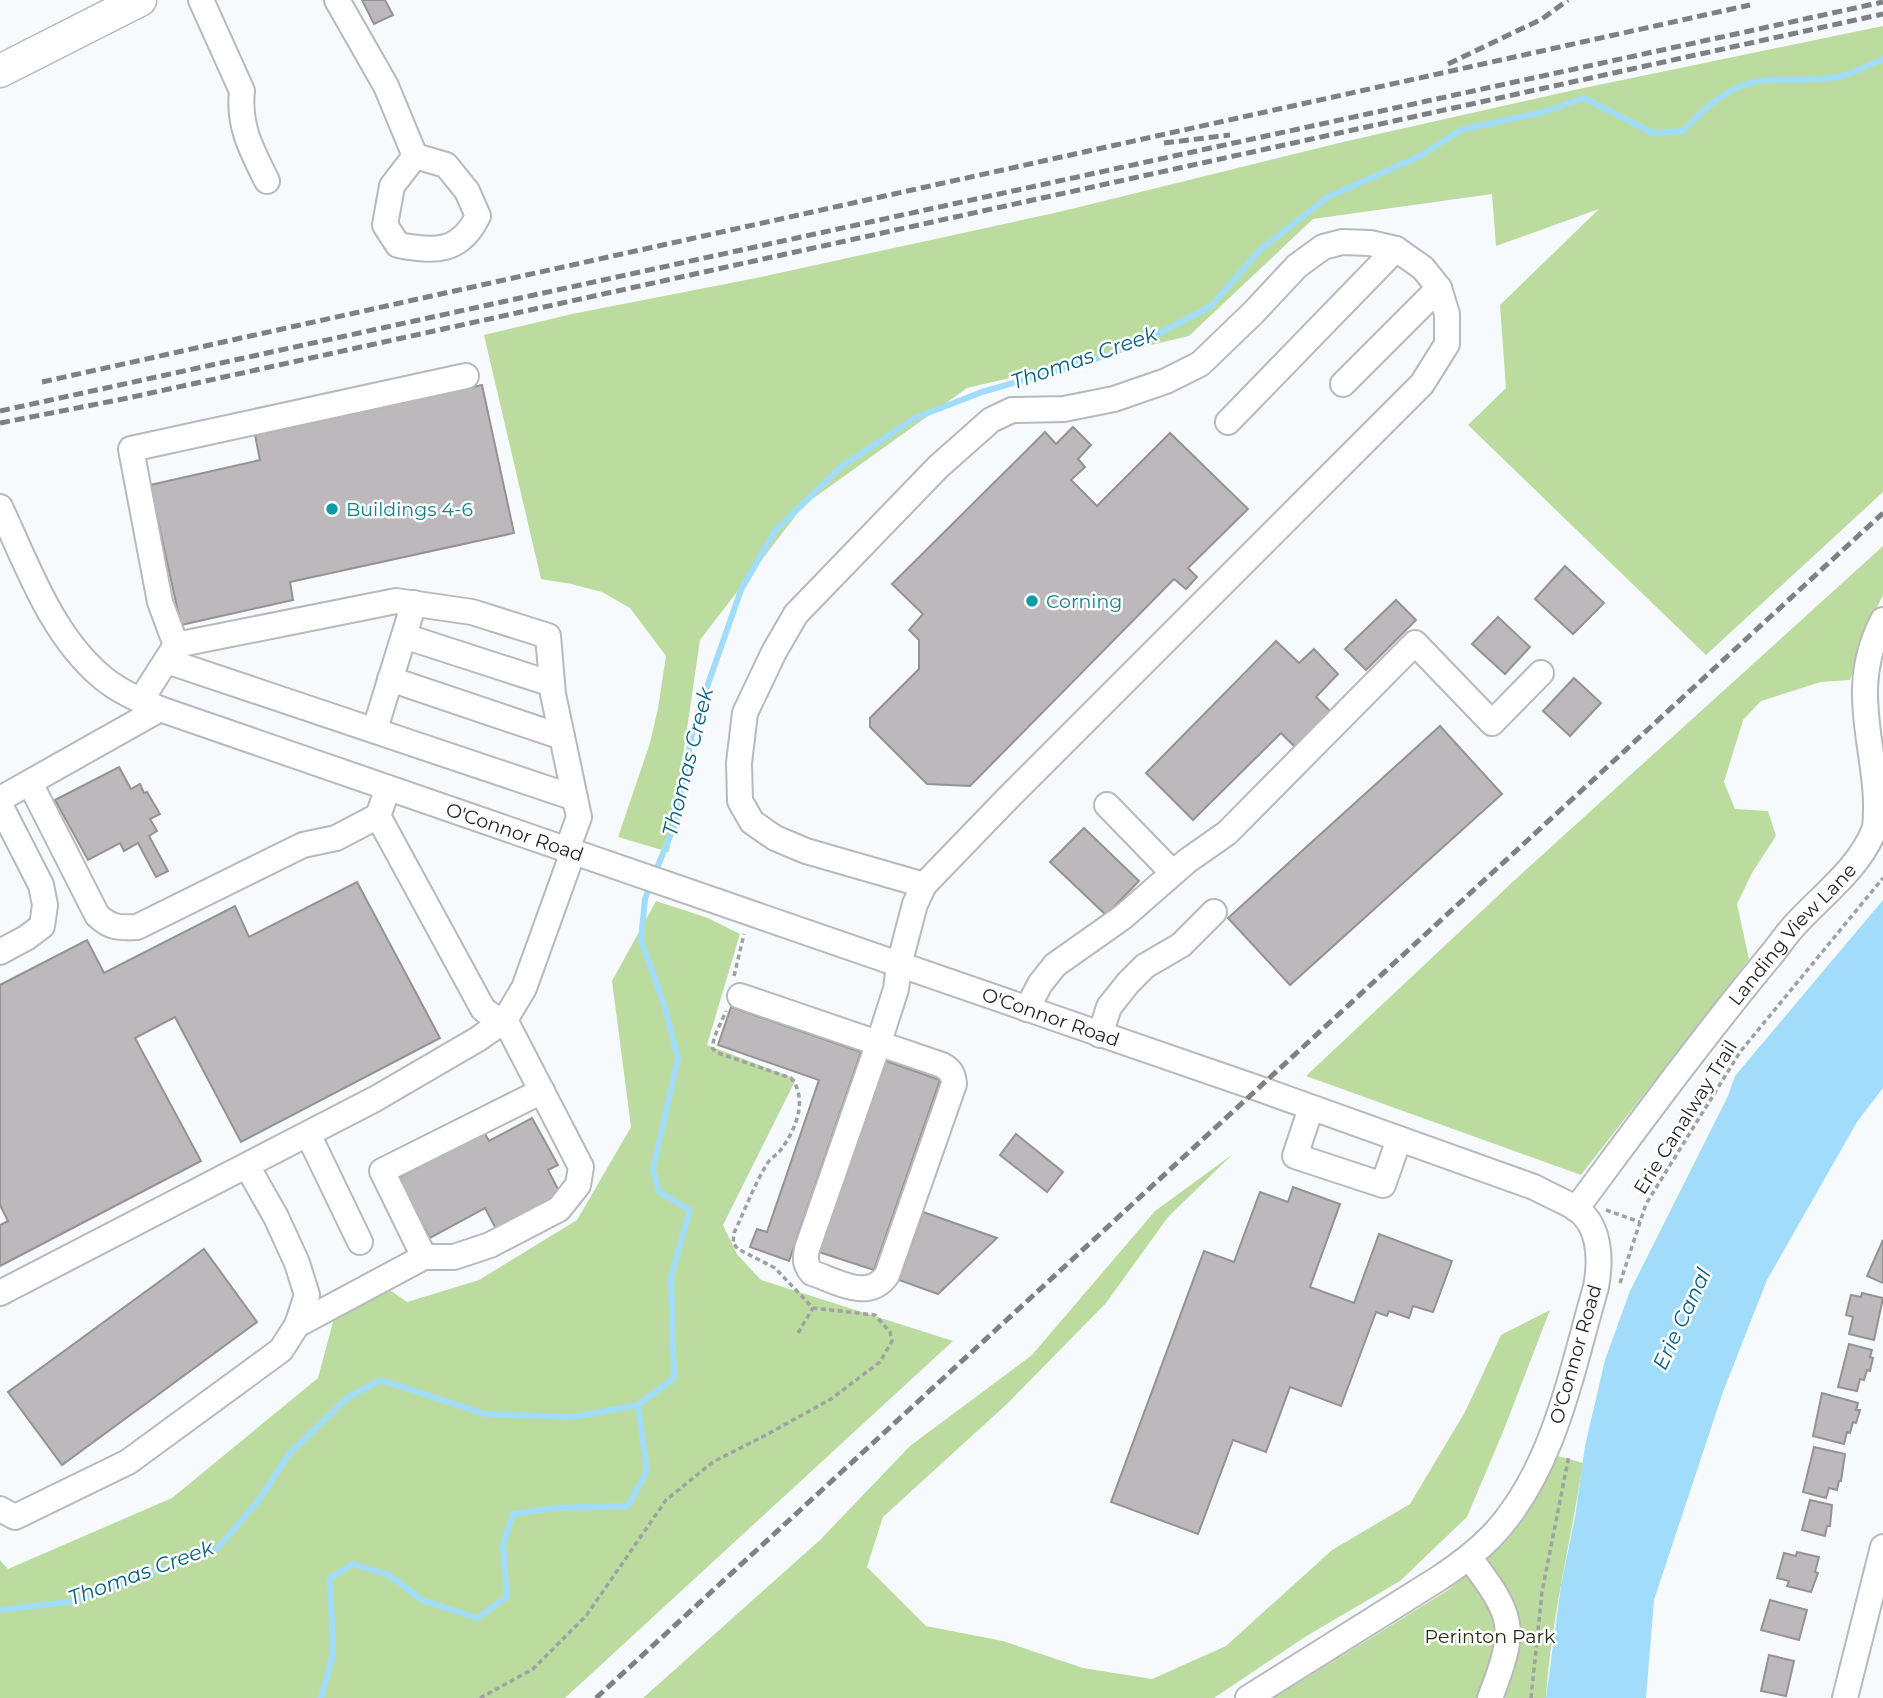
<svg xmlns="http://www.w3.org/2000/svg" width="1883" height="1698" font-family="Montserrat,sans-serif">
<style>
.green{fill:#bbdc9e}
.water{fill:#a2dcfb}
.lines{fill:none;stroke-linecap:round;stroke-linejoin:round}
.stream{stroke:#a2dcfb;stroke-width:6}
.building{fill:#bcb8bb;stroke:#959294;stroke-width:2}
.minor-casing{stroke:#b6b9bd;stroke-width:28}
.major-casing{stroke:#b6b9bd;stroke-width:35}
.path{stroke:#9fa1a3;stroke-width:3.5;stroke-dasharray:5 3.5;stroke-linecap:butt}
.minor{stroke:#fff;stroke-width:24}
.major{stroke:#fff;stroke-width:32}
.rail{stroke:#7e8081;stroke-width:5;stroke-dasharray:10 5;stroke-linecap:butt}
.culture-dot{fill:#0f9aa8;stroke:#fff;stroke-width:2.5}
.labels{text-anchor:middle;stroke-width:5;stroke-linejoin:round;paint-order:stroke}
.culture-label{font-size:19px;fill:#0d838f;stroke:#fff;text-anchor:start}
.street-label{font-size:19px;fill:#232425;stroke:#fff}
.park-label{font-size:19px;fill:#20310e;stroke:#fff}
.water-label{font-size:21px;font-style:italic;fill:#086082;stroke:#fff}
</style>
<rect width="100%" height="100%" fill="#f7fafd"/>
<g class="green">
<path d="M1883,26V492L1706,655L1468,425L1506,388L1500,305L1599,209L1496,246L1492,194L1313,219L1189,336L967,388L804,505L700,640L669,852L618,837L650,743L658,708L666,656L630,608L602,592L571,584L541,579L484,335L572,314L756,278L1059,212L1343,142L1574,90Z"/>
<path d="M1883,546V595L1868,626L1850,680L1821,682L1761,701L1743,720L1724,782L1735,809L1768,811L1776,836L1752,873L1737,904L1749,959L1581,1175L1306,1076L1519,876Z"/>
<path d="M656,901L708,918L740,934L707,1045L796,1079L723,1225L737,1254L761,1280L953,1341L565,1698H0V1560L8,1569L172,1498L318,1378L334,1318L390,1290L407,1302L479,1280L577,1220L631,1127L612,981Z"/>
<path d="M1233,1154L1168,1217L1106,1303L1008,1403L883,1517L867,1567L926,1626L1003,1641L1083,1668L1152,1679L1226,1646L1332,1550L1410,1504L1465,1412L1501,1335L1550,1310L1503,1432L1467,1517L1400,1581L1305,1637L1214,1698H643L820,1540L910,1446L1032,1355L1155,1211Z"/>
<path d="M1558,1456L1583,1463C1571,1541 1551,1619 1546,1698H1274L1448,1590L1502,1546L1524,1519Z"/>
</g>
<path class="water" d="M1883,900V1088L1857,1122L1767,1280L1723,1392L1654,1600L1646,1698H1546L1561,1585L1575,1517L1585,1446L1605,1360L1630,1291L1728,1096L1735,1076Z"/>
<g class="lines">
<g class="stream">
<path d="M655,873L675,824L694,724L741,590L775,531L841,467L915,418L982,392L1093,360L1147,340L1211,306L1260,250L1328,197L1420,156L1461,130L1547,111L1584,98L1653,133L1683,131C1707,106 1732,82 1768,80C1792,79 1815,81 1838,77C1853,74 1869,65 1883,59"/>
<path d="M0,1610L76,1601L217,1549L259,1500L289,1454L347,1398L381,1380L485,1414L573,1417L638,1405L674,1378L671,1277L690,1210L659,1192L653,1169L678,1059L665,1007L641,940L645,899L651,883"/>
<path d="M321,1698L333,1654L330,1578L353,1564L389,1575L422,1600L477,1618L507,1597L503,1545L513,1514L555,1508L628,1506L647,1471L638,1405"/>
</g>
</g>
<g class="building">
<path d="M362,0H385L393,15L374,24Z"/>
<path d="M482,385L514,533L290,582L293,600L181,625L150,485L260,460L255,435Z"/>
<path d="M1073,427L1091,445L1078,459L1085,467L1071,480L1097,506L1170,433L1248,509L1188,568L1197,577L1186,589L1174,579L970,786L927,784L870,727V718L919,669V640L909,630L923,614L892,584L1045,432L1056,444Z"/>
<path d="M1565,566L1604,603L1573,634L1535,599Z"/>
<path d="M1396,600L1416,620L1366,670L1345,649Z"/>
<path d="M1498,617L1530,647L1505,674L1472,644Z"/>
<path d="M1276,641L1299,663L1314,649L1338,674L1316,697L1332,713L1297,749L1281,733L1193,820L1146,773Z"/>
<path d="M1574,678L1601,703L1570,736L1543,711Z"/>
<path d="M1440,726L1502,794L1290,985L1228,918Z"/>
<path d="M119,767L131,789L140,784L144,793L147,792L160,814L150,819L157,831L149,836L168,871L156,877L138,843L124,851L120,843L88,860L55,800Z"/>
<path d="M1084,828L1139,881L1106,915L1050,862Z"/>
<path d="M357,882L440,1038L241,1142L175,1017L135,1038L201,1161L0,1266V1225L8,1221L0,1205V985L87,940L104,973L235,906L249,937Z"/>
<path d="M731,1007L861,1052L789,1261L750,1247L757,1229L767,1232L819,1080L718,1045Z"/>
<path d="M886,1061L940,1080L874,1270L819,1252Z"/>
<path d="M532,1118L558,1165L548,1170L561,1195L496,1229L485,1208L430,1238L398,1178L484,1132L489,1141Z"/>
<path d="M1016,1134L1063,1172L1047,1192L1000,1155Z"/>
<path d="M1293,1187L1340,1204L1310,1287L1354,1303L1379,1234L1452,1261L1433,1312L1413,1306L1409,1318L1389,1311L1387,1316L1376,1312L1341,1406L1290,1387L1266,1452L1233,1440L1198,1534L1111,1502L1204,1251L1234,1262L1260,1192L1288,1202Z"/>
<path d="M923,1212L997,1238L938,1294L899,1280Z"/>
<path d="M1883,1240V1283L1867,1276Z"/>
<path d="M204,1249L257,1322L62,1465L8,1392Z"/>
<path d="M1862,1293L1883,1298L1874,1340L1849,1334L1853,1317L1846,1315L1851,1295L1861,1297Z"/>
<path d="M1849,1344L1872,1350L1870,1357L1873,1358L1870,1371L1867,1370L1864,1380L1860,1379L1857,1391L1838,1387Z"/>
<path d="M1822,1393L1858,1403L1856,1410H1860L1856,1423L1853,1422L1850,1433L1847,1432L1844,1444L1813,1436Z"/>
<path d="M1814,1447L1845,1454L1841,1481H1839L1837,1490L1829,1488L1826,1498L1803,1492Z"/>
<path d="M1810,1500L1832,1505L1830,1526H1827L1825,1536L1802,1530Z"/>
<path d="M1797,1552L1819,1557L1815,1572L1818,1573L1811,1592L1787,1586L1789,1581L1777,1578L1784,1553L1796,1556Z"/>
<path d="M1770,1600L1807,1610L1799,1640L1761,1630Z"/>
<path d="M1769,1655L1794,1661L1786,1696L1761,1691Z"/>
</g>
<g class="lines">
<defs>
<g id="minor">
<path d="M201,0L242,91C238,126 252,151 267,181"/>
<path d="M337,0L386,86L415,156"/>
<path d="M415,156L446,165L467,191L478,216C460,253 435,252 398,245L385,225L392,186Z"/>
<path d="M1343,384L1439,288"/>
<path d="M1228,422L1396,249"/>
<path id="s1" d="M0,507C28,566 51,635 103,678C120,692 140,700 160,709L1260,1089L1534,1187C1547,1194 1561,1200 1574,1207C1601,1224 1601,1260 1596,1287C1571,1372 1554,1471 1491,1537C1476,1552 1459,1565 1441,1577L1248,1698"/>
<path d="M404,636L552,684"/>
<path d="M176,645L160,602L131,449L466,376"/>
<path d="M167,661L575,798"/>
<path d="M390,679L562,737"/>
<path d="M141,700L176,645L396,601L472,612L548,636L553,694L579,817L567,850"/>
<path d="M375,729L414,603"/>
<path d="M30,783L97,915C110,928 120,928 137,927L303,845L336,838L378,816"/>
<path d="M0,799L160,709"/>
<path d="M0,805L41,885L45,905L42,926L26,938L0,952"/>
<path d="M1107,805L1173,873"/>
<path d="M740,996L942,1065C951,1070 953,1074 954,1084L887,1275C868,1302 837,1281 812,1273C805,1265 805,1259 807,1249L879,1042L896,989L899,965L915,904L924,885L1009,797L1422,384L1447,344V314L1439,288L1423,268L1396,249L1370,243L1342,242L1323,247L1297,266L1253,313L1200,364L1166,381L1114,399L1064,409L1012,410L991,420L938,467L796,614L774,652L745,713L739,763L740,801L752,822L775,838L806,851L924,885"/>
<path d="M1027,1009L1040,984L1055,965L1123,917L1187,861L1227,833L1415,643L1492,723L1541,673"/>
<path d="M1100,1035L1109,1007L1128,983L1145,966L1181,945L1214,912"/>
<path d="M1311,1108L1295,1156L1383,1185L1399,1139"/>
<path d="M308,1134L360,1242"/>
<path id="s2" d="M1576,1209C1640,1123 1703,1037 1771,955C1779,945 1786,935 1794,926C1823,894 1859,869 1875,828C1883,757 1843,695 1883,620"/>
<path d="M424,1257L382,1171L542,1091"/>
<path d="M0,1293L375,1099L478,1039L505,1020L524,988L573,852"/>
<path d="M297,1325L424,1257H454L490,1245L559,1209L578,1185L581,1167L505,1020L492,1016L483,1009L378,816L388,788"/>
<path d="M0,1509L15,1517L128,1462L281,1350L297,1325L307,1295L297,1263L276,1217L247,1166"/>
<path d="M1469,1557C1514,1617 1518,1626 1490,1698"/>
<path d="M1845,1698L1883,1547"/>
</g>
<path id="major" d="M0,71L140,0"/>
</defs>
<use href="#minor" class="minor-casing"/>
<use href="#major" class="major-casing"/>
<g class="path">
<path d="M734,976L744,934"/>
<path d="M1606,1210L1640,1222"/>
<path d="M1620,1283L1646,1204L1740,1052L1883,878"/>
<path d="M798,1333L813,1308"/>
<path d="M480,1698L533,1669L586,1616L666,1500L713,1462L766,1435L831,1399L880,1362L892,1341L890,1332L875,1315L813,1308L775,1268L738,1249L733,1243L734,1233C745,1210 754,1185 767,1164C770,1159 775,1156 779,1152C795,1132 809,1100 791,1078L718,1053L713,1049C711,1039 722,1022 726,1011"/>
<path d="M1531,1698L1542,1592L1569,1455"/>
</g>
<use href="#minor" class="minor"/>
<use href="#major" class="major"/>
<g class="rail">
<path d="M1448,64L1542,19L1568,0"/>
<path d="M1164,143L1230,135"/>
<path d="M42,382L1750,5"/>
<path d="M0,411L1883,2"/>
<path d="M0,423L128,398L1883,14"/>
<path d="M596,1698L1883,513"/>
</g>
</g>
<g class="culture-dot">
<circle cx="332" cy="509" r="7"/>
<circle cx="1032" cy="601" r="7"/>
</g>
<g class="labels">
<g class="culture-label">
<text x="346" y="516">Buildings 4-6</text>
<text x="1046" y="608">Corning</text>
</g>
<g class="street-label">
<text dy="7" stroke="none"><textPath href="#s1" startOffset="642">O'Connor Road</textPath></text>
<text dy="7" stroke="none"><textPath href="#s2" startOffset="350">Landing View Lane</textPath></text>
<text dy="7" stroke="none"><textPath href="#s1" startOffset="1209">O'Connor Road</textPath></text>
<text transform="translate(1685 1117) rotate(-58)" y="7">Erie Canalway Trail</text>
<text transform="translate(1575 1354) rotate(-74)" y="7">O'Connor Road</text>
</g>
<g class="park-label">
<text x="1490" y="1643">Perinton Park</text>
</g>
<g class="water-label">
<text transform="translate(1084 358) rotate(-19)" y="7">Thomas Creek</text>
<text transform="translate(688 762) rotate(-76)" y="7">Thomas Creek</text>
<text transform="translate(1682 1319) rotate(-65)" y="7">Erie Canal</text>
<text transform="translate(141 1573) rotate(-20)" y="7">Thomas Creek</text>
</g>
</g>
</svg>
